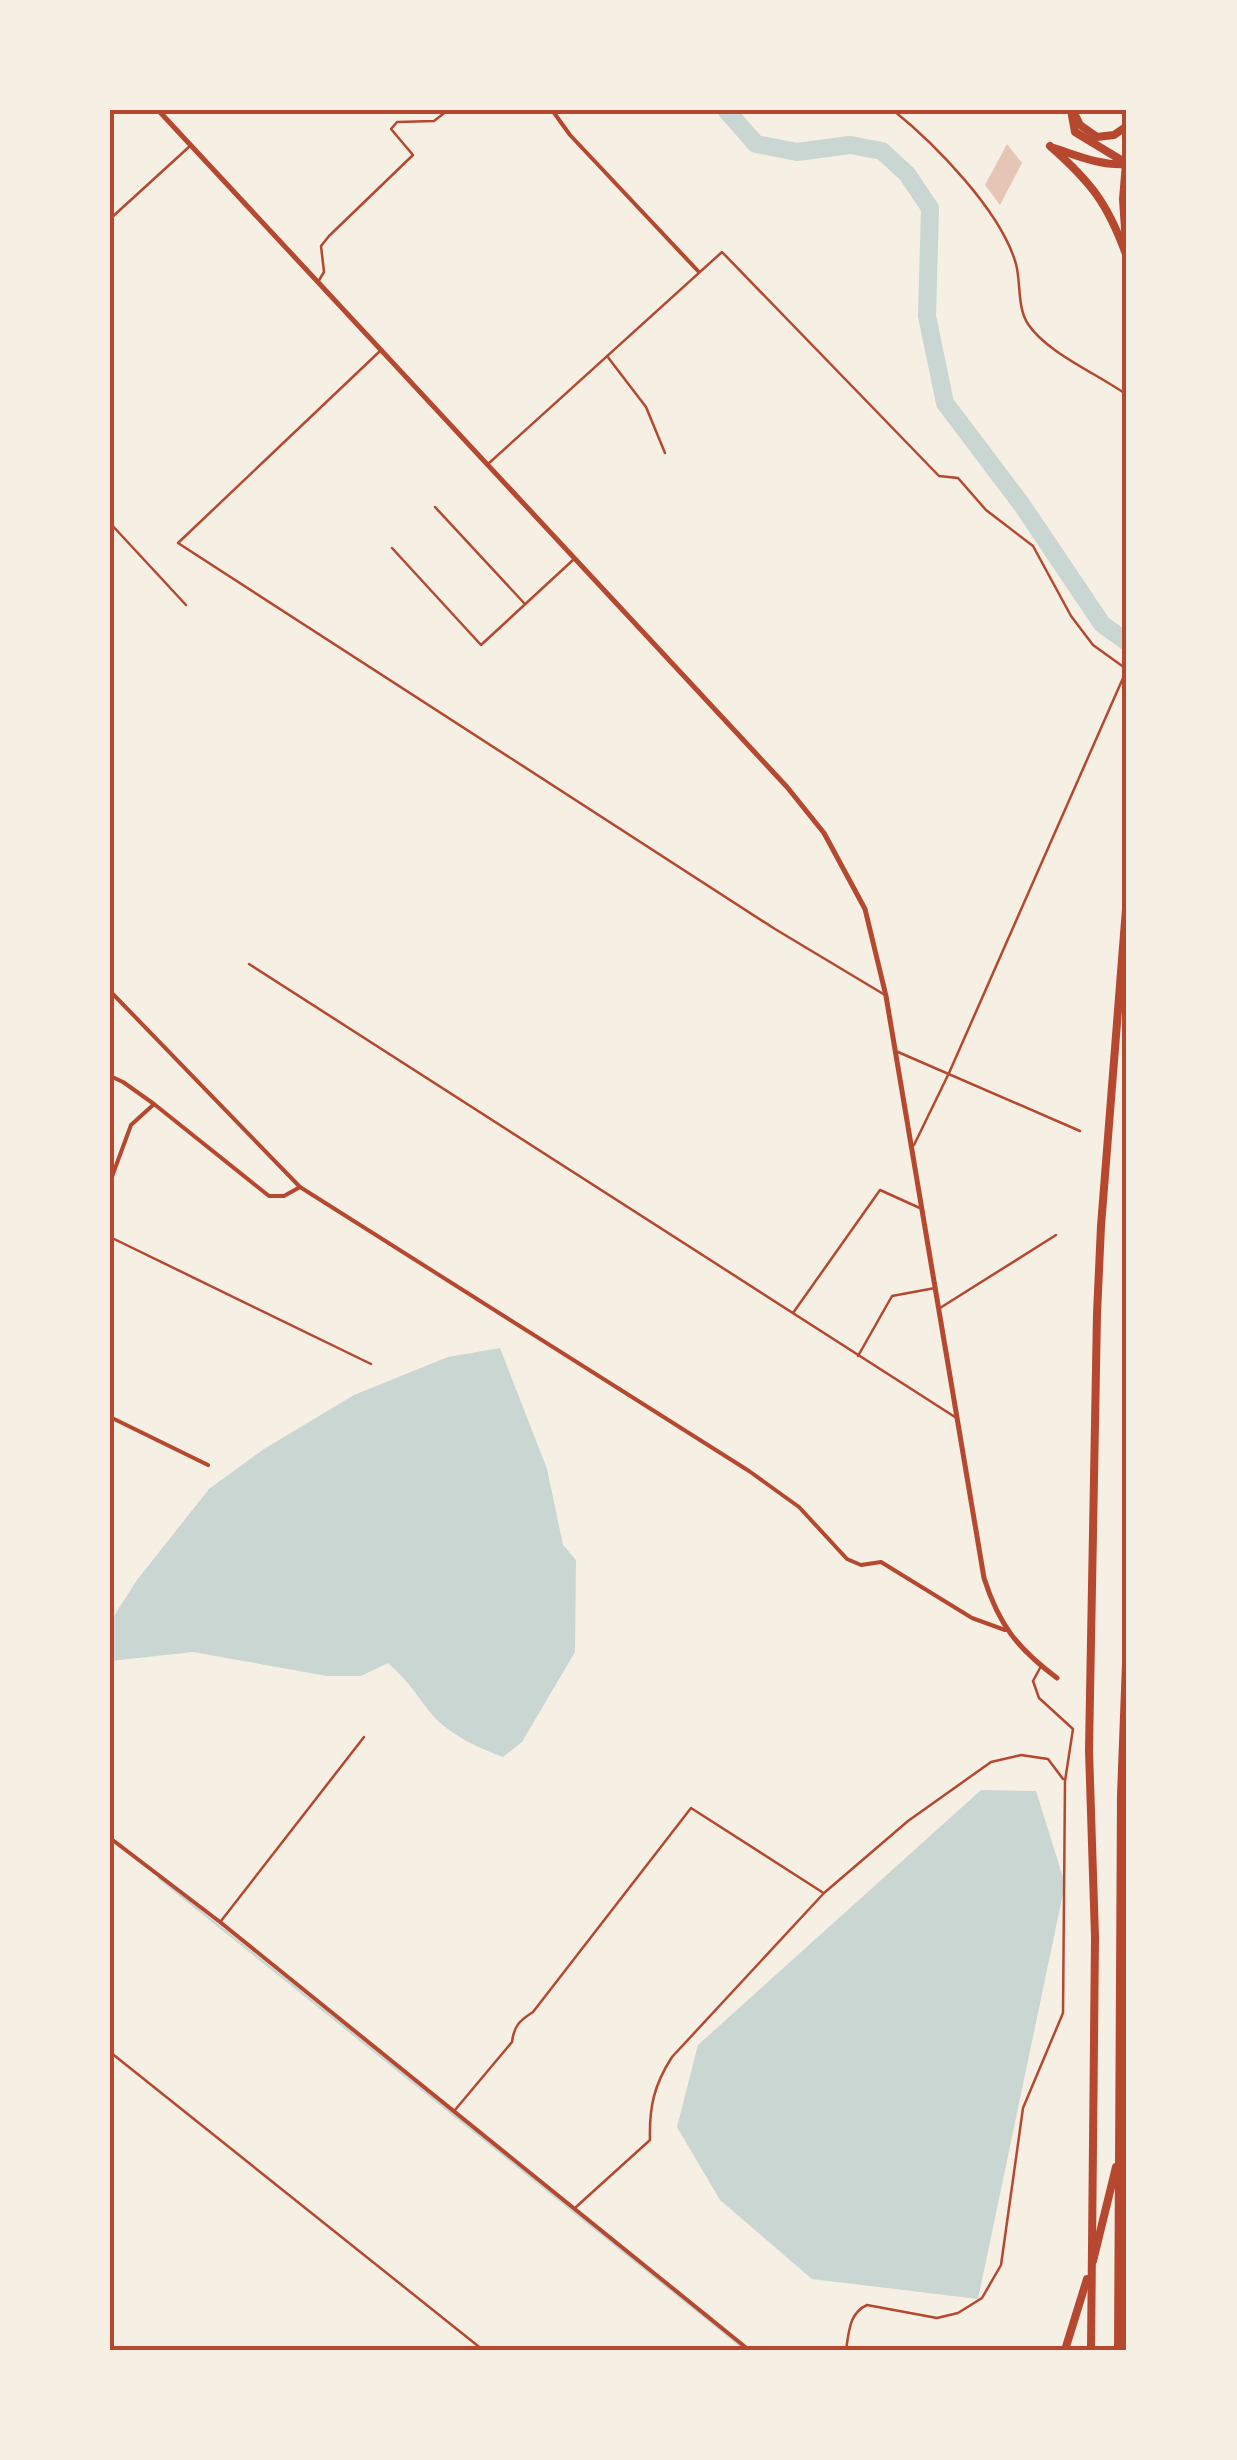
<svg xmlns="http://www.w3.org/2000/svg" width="1237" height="2460" font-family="Jost,sans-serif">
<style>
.water{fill:#c9d6d2}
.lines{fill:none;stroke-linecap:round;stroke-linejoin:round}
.stream{stroke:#c9d6d2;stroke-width:2.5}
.river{stroke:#c9d6d2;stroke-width:18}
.building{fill:#e6c5b7}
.service{stroke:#b5482f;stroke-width:2.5}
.minor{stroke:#b5482f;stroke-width:4}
.tertiary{stroke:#b5482f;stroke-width:5}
.motorway{stroke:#b5482f;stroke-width:8}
.neatline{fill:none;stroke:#b5482f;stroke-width:4}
</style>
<rect width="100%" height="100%" fill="#f6efe4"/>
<g class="water">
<path d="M500,1348L547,1469L563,1545L576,1560L575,1652L522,1742L503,1757C478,1748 446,1733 429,1711C414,1691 408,1681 388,1663L361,1676H327L193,1652L110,1661V1622L137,1580L209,1489L264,1449L354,1395L448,1357Z"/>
<path d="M981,1790L1036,1791L1065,1884L978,2299L812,2279L720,2200L677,2127L698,2045Z"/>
</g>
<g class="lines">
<path class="stream" d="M159,1878L746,2350"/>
<path class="river" d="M726,110L756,144L797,152L850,145L882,151L907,174L930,208L927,316L945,403L1022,505L1102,624L1127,642"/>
</g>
<path class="building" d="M1007,144L1022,163L1000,205L985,185Z"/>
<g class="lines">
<g class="service">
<path d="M893,110C935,144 1001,211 1016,264C1021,283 1017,307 1028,324C1047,353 1098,374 1127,395"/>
<path d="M110,219L190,146"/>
<path d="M318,282L324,272L321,246L329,236L413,155L391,129L397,122L434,121L448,110"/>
<path d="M379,352L178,543L775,929L885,995"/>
<path d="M607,356L646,407L665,453"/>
<path d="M488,464L722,252L939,476L958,478L986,510L1033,546L1071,616L1093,645L1125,668"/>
<path d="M435,507L524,603"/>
<path d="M110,523L186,605"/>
<path d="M392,548L481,645L573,560"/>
<path d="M249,964L955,1417"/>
<path d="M898,1052L1080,1131"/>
<path d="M914,1145L949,1073L1127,669"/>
<path d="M110,1237L371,1364"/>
<path d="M940,1308L1056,1235"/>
<path d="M793,1313L880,1190L922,1209"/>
<path d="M858,1356L892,1296L935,1288"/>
<path d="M221,1921L364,1737"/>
<path d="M110,2052L483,2350"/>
<path d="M455,2110L512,2042C514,2026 519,2021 533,2012L691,1808L822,1892"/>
<path d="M576,2207L650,2140C649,2107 654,2085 672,2057L824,1893L908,1821L991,1762L1021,1755L1048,1759L1063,1779"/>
<path d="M361,2350H387"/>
<path d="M846,2350C849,2332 849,2313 867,2305L937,2318L958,2313L982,2298L1001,2265L1023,2108L1063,2013L1065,1781L1073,1729L1039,1698L1033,1681L1040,1668"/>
</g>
<g class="minor">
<path d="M552,110L570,135L698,271"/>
<path d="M110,991L300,1187L749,1471L799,1507L847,1559L861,1565L881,1562L972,1618L1005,1630"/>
<path d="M110,1076L123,1082L154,1104L269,1196H284L300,1187"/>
<path d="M110,1182L131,1125L153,1105"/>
<path d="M110,1417L208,1465"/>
<path d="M110,1838L220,1922L749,2350"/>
</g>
<path class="tertiary" d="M158,110L787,787L824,833L865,909L886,996L984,1578C999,1625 1017,1648 1057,1678"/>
<g class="motorway">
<path d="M1071,110L1075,132L1126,163"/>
<path d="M1073,111L1080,125L1097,137L1114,135L1127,126"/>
<path d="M1050,146C1092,183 1108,204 1127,257"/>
<path d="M1054,148C1078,156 1101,166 1127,164"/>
<path d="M1126,244L1123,199L1126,163"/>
<path d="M1093,2261L1116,2167"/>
<path d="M1065,2350L1087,2279"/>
<path d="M1091,2350L1095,1937L1089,1750L1097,1314L1101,1226L1127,896"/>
<path d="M1118,2350L1121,1795L1127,1637"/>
</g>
</g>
<rect width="1237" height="2460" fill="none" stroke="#f6efe4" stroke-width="225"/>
<rect x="112" y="112" width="1012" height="2236" class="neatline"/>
</svg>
